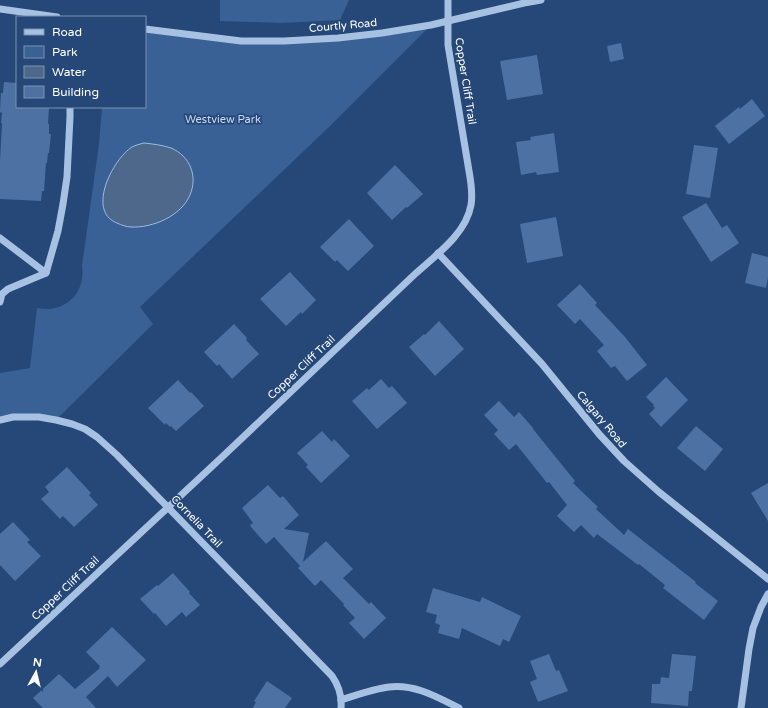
<svg xmlns="http://www.w3.org/2000/svg" width="768" height="708" font-family="'Varela Round',sans-serif">
<style>
.green{fill:#396196}
.water{fill:#4e688c;stroke:#9bbce4}
.building{fill:#4d71a2}
.lines{fill:none;stroke-linecap:round;stroke-linejoin:round}
.minor{stroke:#a7c1e3;stroke-width:7}
.labels{text-anchor:middle;stroke-width:3.5;stroke-linejoin:round;paint-order:stroke}
.street-label{font-size:11px;fill:#fff;stroke:#254878}
.park-label{font-size:11px;fill:#c9dcf3;stroke:#254878}
</style>
<rect width="100%" height="100%" fill="#254878"/>
<g class="green">
<path d="M220,0H349L340,20L282,23L220,21Z"/>
<path d="M431,25L330,126L140,307L153,324L56,420H0V373L30,368L37,308C64,314 86,294 82,266L99,144L102,107H145V29L196,35L284,41Z"/>
</g>
<path class="water" d="M144,143C153,144 162,145 171,148C190,156 198,176 190,195C181,216 153,228 131,227C127,227 121,225 117,223C86,211 113,159 132,147C136,145 140,144 144,143Z"/>
<g class="building">
<path d="M621,43L624,59L610,62L607,46Z"/>
<path d="M537,55L543,94L507,100L500,61Z"/>
<path d="M4,82L17,83V107H49L48,124H49V134H51L49,153H48L47,163H46L44,191H42L41,201L0,199V161L2,123H1L2,113L0,112V110L1,93H3Z"/>
<path d="M752,99L765,116L729,144L715,126L739,107L740,109Z"/>
<path d="M554,133L559,172L537,175L536,172L521,175L516,142L531,140L530,137Z"/>
<path d="M694,145L718,148L710,198L686,194Z"/>
<path d="M395,165L423,194L407,208L406,207L392,220L367,193Z"/>
<path d="M706,203L722,228L727,225L739,243L711,262L682,217Z"/>
<path d="M556,217L563,256L527,263L520,224Z"/>
<path d="M349,219L374,246L348,271L337,260L335,262L320,247Z"/>
<path d="M752,253L768,257V278L766,288L745,283Z"/>
<path d="M290,272L316,300L302,314L301,312L286,326L260,299Z"/>
<path d="M580,284L597,303L595,305L625,337L647,365L627,381L615,366L611,368L597,351L604,345L580,319L575,324L557,305Z"/>
<path d="M439,321L464,349L435,376L409,347L424,334L425,335Z"/>
<path d="M234,324L247,338L246,340L259,354L232,379L219,364L217,366L204,352Z"/>
<path d="M666,377L688,400L661,427L649,414L655,408L653,406L654,405L646,397Z"/>
<path d="M381,379L389,388L392,386L407,403L377,429L352,401L367,388L369,390Z"/>
<path d="M178,380L190,393L191,392L204,406L176,431L171,426L170,427L166,423L165,425L148,408Z"/>
<path d="M499,401L514,417L519,412L533,428V429L575,481L573,483L598,507L596,509L624,535L628,529L696,582L695,583L718,601L704,620L663,588L665,585L639,564L638,565L597,534L594,538L581,525L574,532L557,516L567,505L549,482L547,483L516,444L509,450L494,434L498,430L484,415Z"/>
<path d="M696,426L723,449L705,471L677,448Z"/>
<path d="M322,431L332,442L334,439L350,456L321,483L306,467L308,465L297,453Z"/>
<path d="M67,467L91,493L89,495L98,505L74,527L63,516L60,519L41,499L49,492L45,487Z"/>
<path d="M768,483V521L751,493Z"/>
<path d="M268,485L280,498L283,496L299,515L284,529L309,533L303,562L326,541L353,569L343,578L369,604L371,602L386,618L364,639L349,623L355,618L343,605L344,604L321,580L315,586L298,568L300,566L274,537L266,544L251,527L250,525L253,523L248,516L242,508Z"/>
<path d="M13,522L30,540L27,542L41,556L15,581L0,565V534Z"/>
<path d="M173,573L190,592L189,593L200,605L186,617L182,612L166,626L155,613L154,614L140,599L157,585L158,586Z"/>
<path d="M433,588L480,602L482,597L521,616L509,642L503,639L500,646L462,628L459,639L438,633L440,625L435,623L437,615L426,612Z"/>
<path d="M112,627L146,660L117,687L108,676L86,697L96,708H43L33,698L59,674L75,689L100,668L99,667L100,666L86,652Z"/>
<path d="M549,654L556,671L559,670L568,691L538,702L530,682L537,679L530,661Z"/>
<path d="M672,654L696,656L692,691H689L688,706L651,703L652,684H660L661,677L669,678Z"/>
<path d="M267,681L292,698L285,708H253L256,702L254,701Z"/>
</g>
<g class="lines">
<g class="minor">
<path d="M0,9L57,17"/>
<path d="M145,29L241,41H284L338,38L382,33L431,25L524,3L541,0"/>
<path d="M0,238L46,273"/>
<path d="M438,253L542,364L599,434L624,461L659,492L768,579"/>
<path d="M0,302L2,294L8,289L46,273L58,231L63,204L67,177L70,117V107"/>
<path d="M0,420L13,417H39L56,420L72,424L85,429L97,437L117,455L332,676C339,686 342,696 341,708"/>
<path d="M0,664L221,458L415,274C436,255 466,234 471,205C473,194 471,182 469,171L448,45V0"/>
<path d="M341,700C357,695 373,689 389,687C415,684 437,697 459,708"/>
<path d="M741,708L749,649L753,628L761,607L768,594"/>
</g>
</g>
<g class="labels">
<g class="street-label">
<text transform="translate(343 25) rotate(-5)" y="4">Courtly Road</text>
<text transform="translate(466 81) rotate(81)" y="4">Copper Cliff Trail</text>
<text transform="translate(301 367) rotate(-43)" y="4">Copper Cliff Trail</text>
<text transform="translate(602 419) rotate(50)" y="4">Calgary Road</text>
<text transform="translate(197 521) rotate(46)" y="4">Cornelia Trail</text>
<text transform="translate(65 588) rotate(-43)" y="4">Copper Cliff Trail</text>
</g>
<g class="park-label">
<text x="223" y="123">Westview Park</text>
</g>
</g>
<rect x="16" y="16" width="130" height="92" fill="#254878" stroke="#7c91ae"/>
<rect x="24" y="29" width="20" height="6" fill="#a7c1e3" stroke="#7c91ae"/>
<text x="52" y="36" font-size="12" fill="#ffffff">Road</text>
<rect x="24" y="46" width="20" height="12" fill="#396196" stroke="#7c91ae"/>
<text x="52" y="56" font-size="12" fill="#ffffff">Park</text>
<rect x="24" y="66" width="20" height="12" fill="#4e688c" stroke="#7c91ae"/>
<text x="52" y="76" font-size="12" fill="#ffffff">Water</text>
<rect x="24" y="86" width="20" height="12" fill="#4d71a2" stroke="#7c91ae"/>
<text x="52" y="96" font-size="12" fill="#ffffff">Building</text>
<g transform="translate(36 672) rotate(8)" stroke="#254878" stroke-width="3" paint-order="stroke">
<path d="M0-3L7 15L0 10L-7 15Z" fill="#ffffff"/>
<text y="-6" font-size="11" font-weight="bold" text-anchor="middle" fill="#ffffff">N</text>
</g>
</svg>
